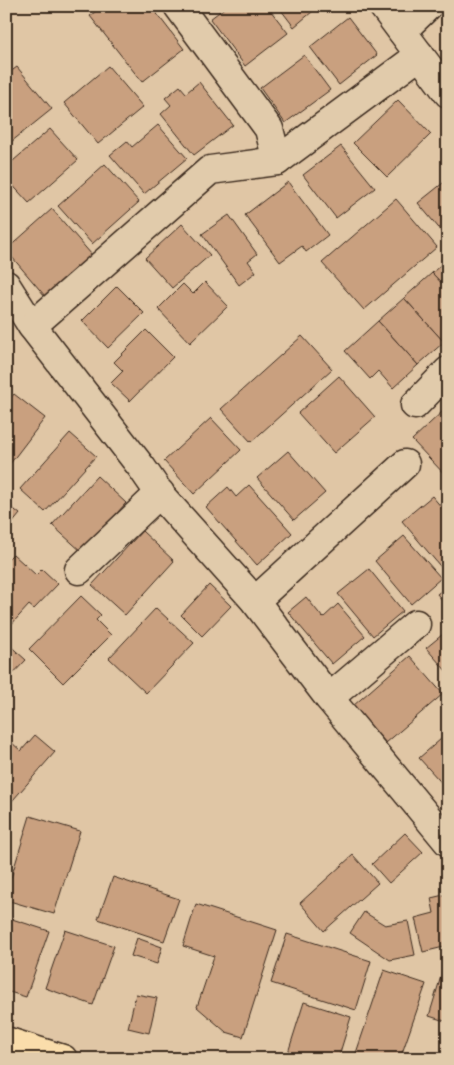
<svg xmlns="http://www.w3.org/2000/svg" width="454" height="1065" font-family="'Playpen Sans',sans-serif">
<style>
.building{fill:#c9a07f;stroke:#3b2a1e}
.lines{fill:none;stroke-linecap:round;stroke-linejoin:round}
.street-casing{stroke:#3b2a1e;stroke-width:31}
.primary-casing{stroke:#3b2a1e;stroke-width:31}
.street{stroke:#e1cbab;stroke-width:28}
.primary{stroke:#faddab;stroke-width:28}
</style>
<rect width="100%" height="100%" fill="#e0c6a5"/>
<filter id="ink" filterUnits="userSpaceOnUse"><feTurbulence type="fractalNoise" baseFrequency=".02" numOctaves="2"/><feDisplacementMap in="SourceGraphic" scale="10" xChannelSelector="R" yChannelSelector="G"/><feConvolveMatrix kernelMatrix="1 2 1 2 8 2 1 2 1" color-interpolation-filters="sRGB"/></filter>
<g filter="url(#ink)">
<g class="building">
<path d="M102,6H151L184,49L142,82L90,16Z"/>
<path d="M227,6H267L288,33L245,66L210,19Z"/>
<path d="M278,6H319L294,27Z"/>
<path d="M348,17L377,55L339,85L310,47Z"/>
<path d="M304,55L330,90L285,123L260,88Z"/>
<path d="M108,66L143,107L98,144L64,103Z"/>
<path d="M17,67L52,109L6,146V75Z"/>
<path d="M199,82L233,125L194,155L161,114L171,105L165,98L180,86L186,93Z"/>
<path d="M398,100L431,134L387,177L353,143Z"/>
<path d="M158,125L187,158L144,194L110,155L127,141L132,147Z"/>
<path d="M50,129L78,160L29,203L6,178V167Z"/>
<path d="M341,146L375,188L336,218L303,175Z"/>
<path d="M105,164L139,202L92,244L58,206Z"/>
<path d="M448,179V239L418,203Z"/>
<path d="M288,182L328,235L306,252L302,246L280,262L245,215Z"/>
<path d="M396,199L437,247L364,310L322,263Z"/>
<path d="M52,209L92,255L45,296L6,250Z"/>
<path d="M229,215L257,254L248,261L256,272L239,285L202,234Z"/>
<path d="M182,224L210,255L172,288L145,258Z"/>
<path d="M448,258V290L432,273Z"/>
<path d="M432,273L448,290V338L444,342L404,298Z"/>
<path d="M205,282L228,306L190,343L158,309L183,284L193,294Z"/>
<path d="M117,286L144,313L108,348L82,321Z"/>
<path d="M404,298L444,342L418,365L378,321Z"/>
<path d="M378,321L418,365L393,388L378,371L370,379L345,351Z"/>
<path d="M146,330L173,357L130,401L111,383L123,371L114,362Z"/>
<path d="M302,336L332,369L251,442L221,409Z"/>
<path d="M339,376L375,417L334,453L298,413Z"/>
<path d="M14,394L45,418L6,469V403Z"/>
<path d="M444,410L448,414V478L412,440Z"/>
<path d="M211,418L241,450L194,494L164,461Z"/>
<path d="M70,433L96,456L45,512L20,489Z"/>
<path d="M288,451L325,493L294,520L257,478Z"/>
<path d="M97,476L126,503L82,552L52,525Z"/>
<path d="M249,485L292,533L257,565L206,507L228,487L236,497Z"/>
<path d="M432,496L448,515V570L445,572L402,521Z"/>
<path d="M6,503L20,514L6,531Z"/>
<path d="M142,531L174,561L125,615L92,585Z"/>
<path d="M404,536L441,578L411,604L375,561Z"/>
<path d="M13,554L36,575L42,569L58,584L34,609L29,605L9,627L6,625V561Z"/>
<path d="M369,569L403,611L373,636L338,594Z"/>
<path d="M209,585L231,606L202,636L181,615Z"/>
<path d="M448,586V607L437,594Z"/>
<path d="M81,596L101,615L96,620L111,635L63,683L29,649Z"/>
<path d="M306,597L323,618L338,604L365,636L332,664L288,612Z"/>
<path d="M156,608L194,643L146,693L109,658Z"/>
<path d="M448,630V673L426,648Z"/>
<path d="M6,642L26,660L6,681Z"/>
<path d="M410,656L443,694L386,743L353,706Z"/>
<path d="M448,733V790L419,758Z"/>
<path d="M35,735L55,752L6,808V745L10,741L21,751Z"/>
<path d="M30,816L80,831L54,914L6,900V894Z"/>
<path d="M405,833L423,852L389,883L372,864Z"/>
<path d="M353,855L378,883L324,931L300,903Z"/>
<path d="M113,877L179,899L164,941L98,919Z"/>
<path d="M448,894V946L423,952L415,918L434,913L431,898Z"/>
<path d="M196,904L277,930L243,1037L226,1032L197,1007L214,956L183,946Z"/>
<path d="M364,912L385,925L408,921L415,955L390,960L350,933Z"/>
<path d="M9,918L49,931L26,997L6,991V926Z"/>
<path d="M65,930L114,946L93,1005L45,988Z"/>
<path d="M287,934L371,961L356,1010L271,983Z"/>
<path d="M137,938L162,947L157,964L131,956Z"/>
<path d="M445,963H448V1022L429,1016Z"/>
<path d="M384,970L426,984L400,1059H354Z"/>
<path d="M136,994L157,998L149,1033L128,1028Z"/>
<path d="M304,1002L351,1017L338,1059H286Z"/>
</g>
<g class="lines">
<defs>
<g id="street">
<path d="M178,6L269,129L277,161"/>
<path d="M383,6L448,93"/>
<path d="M402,31L428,6"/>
<path d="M6,285L32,326L142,468L162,497L255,601L329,698L448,842"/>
<path d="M32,326L210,170L277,161L420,55"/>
<path d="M415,405L448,371"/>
<path d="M79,570L160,493"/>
<path d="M255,601L405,464"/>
<path d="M329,698L416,624"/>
</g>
<path id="primary" d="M6,1041L63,1059"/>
</defs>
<use href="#street" class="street-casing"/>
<use href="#primary" class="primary-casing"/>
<use href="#street" class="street"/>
<use href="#primary" class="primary"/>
</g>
</g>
<rect width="454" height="1065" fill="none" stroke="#e1cbab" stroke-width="25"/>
<rect x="12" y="12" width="429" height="1040" fill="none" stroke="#3b2a1e" stroke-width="2" filter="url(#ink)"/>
</svg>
